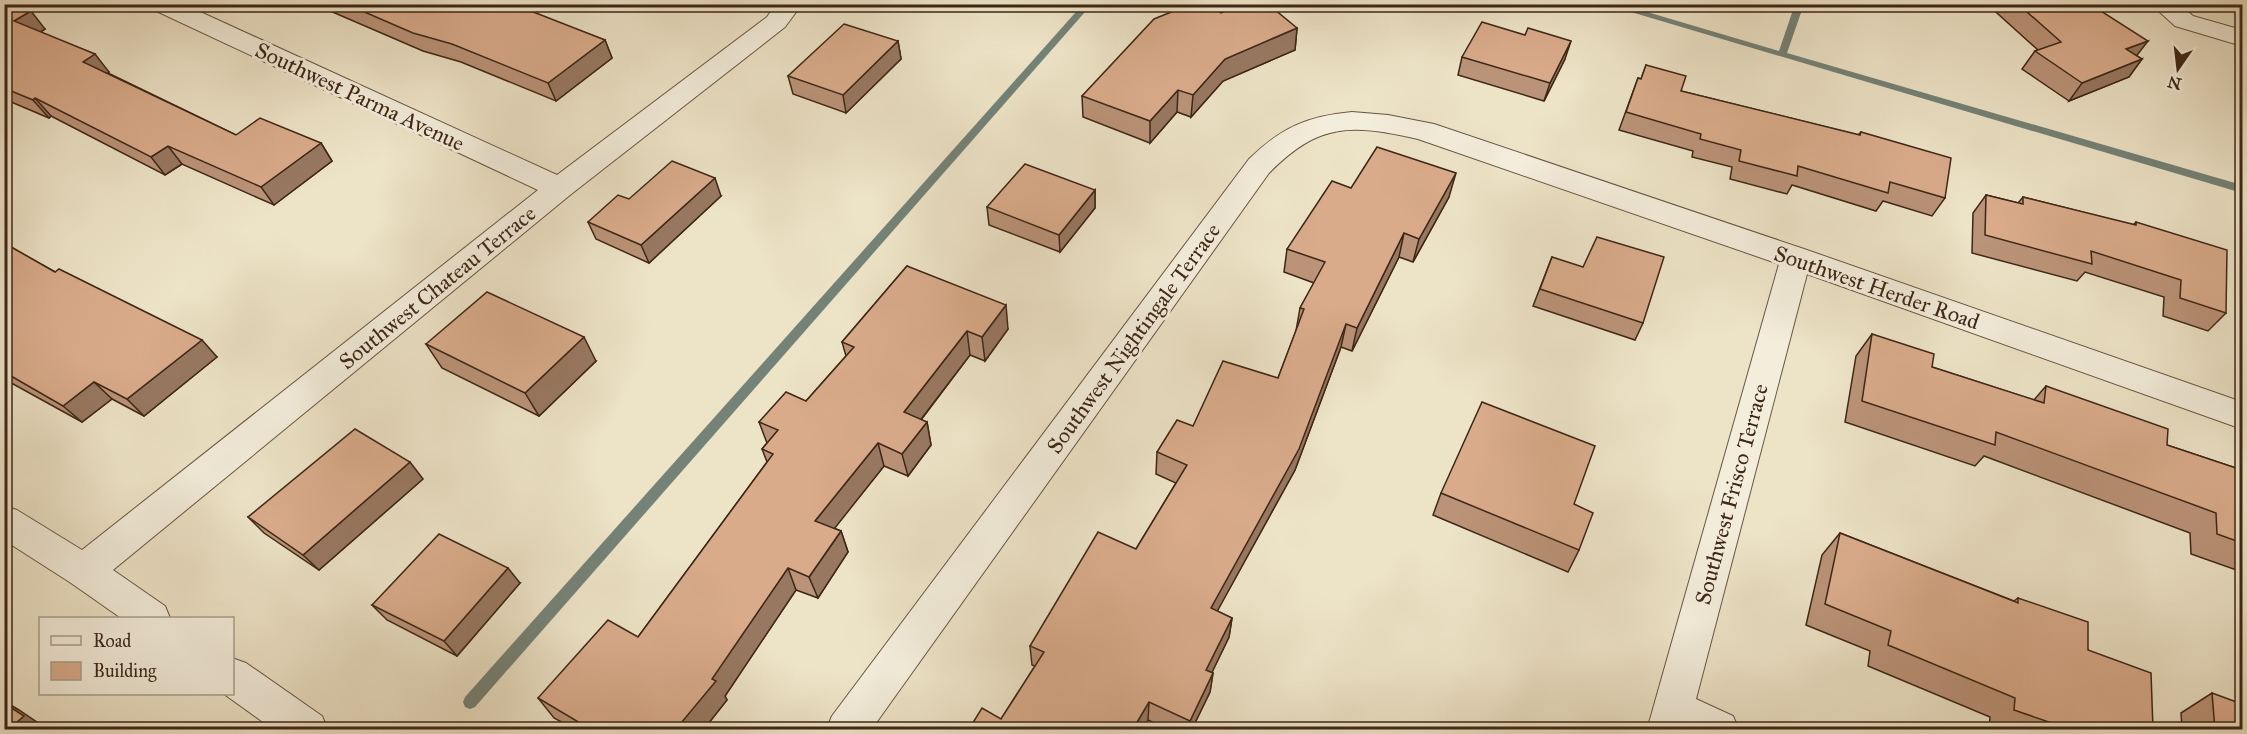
<svg xmlns="http://www.w3.org/2000/svg" width="2247" height="734" font-family="'IM FELL Great Primer',serif">
<style>
.lines{fill:none;stroke-linecap:round;stroke-linejoin:round}
.stream{fill:#748277;fill-rule:evenodd}
.street-casing{stroke:#695642;stroke-width:2}
.street{fill:#f3eddb;fill-rule:evenodd}
.wall{fill:#bb9378;stroke:#3d2716;stroke-width:1.5}
.shaded-wall{fill:#987861;stroke:#3d2716;stroke-width:1.5}
.building{fill:#d9ab8b;stroke:#3d2716;stroke-width:1.5}
.labels{text-anchor:middle;stroke-width:6;stroke-linejoin:round;paint-order:stroke}
.street-label{font-size:22px;fill:#3d2716;stroke:#f3eddb}
</style>
<rect width="100%" height="100%" fill="#ede3c7"/>
<filter id="stains"><feTurbulence type="fractalNoise" baseFrequency=".00333" numOctaves="4"/><feColorMatrix values="0 0 0 0 .2 0 0 0 0 .09 0 0 0 0 .02 0 0 0 .5 -.17"/></filter>
<radialGradient id="worn" r=".72"><stop offset=".6" stop-color="#630" stop-opacity="0"/><stop offset="1" stop-color="#630" stop-opacity=".3"/></radialGradient>
<g class="lines">
<g class="stream">
<path d="M1083,4H1092L475,707L470,709L465,707L463,702L465,697Z"/>
<path d="M1604,4H1620L1779,51L1795,4H1804L1787,53L2242,185V193Z"/>
</g>
<defs>
<g id="street">
<path d="M149,4H183L557,175L767,17L776,4H802L785,27L570,195L113,570L165,606L170,618H121L71,583L4,540V506L17,510L82,550L538,190L152,9Z"/>
<path d="M2151,4H2179L2193,16L2242,30V46L2175,26Z"/>
<path d="M1352,112L1388,115L1434,124L1807,250L2242,402V429L1807,274L1696,699L1733,716L1739,730H1647L1779,264L1418,139C1352,124 1319,122 1269,173L871,730H826L832,716L1249,159C1281,128 1307,116 1352,112Z"/>
<path d="M232,658L246,663L322,716L328,730H274L224,694H232Z"/>
</g>
</defs>
<use href="#street" class="street-casing"/>
<use href="#street" class="street"/>
</g>
<g class="wall">
<path d="M4,4L45,29L41,32L109,72L108,73L236,135L321,143L332,161L274,205L182,164L165,175L51,116L49,118L4,99Z"/>
<path d="M314,4H508L605,40L612,58L556,101L461,62L423,51Z"/>
<path d="M1987,4H2090L2137,56L2142,59L2129,77L2069,101L2022,69L2035,51L2038,50Z"/>
<path d="M1221,13L1297,28L1295,50L1223,81L1191,117L1177,112L1150,143L1083,117L1082,96Z"/>
<path d="M898,41L901,59L846,113L793,94L788,76Z"/>
<path d="M1462,57L1565,59L1544,101L1458,75Z"/>
<path d="M1646,65L1681,91L1858,135L1861,132L1945,198L1932,216L1883,201L1876,211L1792,185L1787,194L1730,179L1732,167L1692,157L1693,151L1619,130L1638,78L1641,79Z"/>
<path d="M1351,188L1449,197L1413,262L1399,257L1352,351L1341,347L1295,470L1217,611L1232,618L1229,637L1212,672L1213,673L1210,692L1192,729H1168L1148,720L1001,719L1035,666L1032,665L1030,646L1136,549L1176,483L1156,474L1157,452L1193,426L1278,378L1296,331L1300,308L1314,283L1284,272L1287,249Z"/>
<path d="M1095,190V208L1060,252L989,225L987,207Z"/>
<path d="M1986,195L2018,203L2023,197L2133,225L2136,222L2226,313L2208,331L2163,316L2164,297L2085,272L2077,281L1972,253L1973,213Z"/>
<path d="M721,196L649,263L596,239L588,222L629,199Z"/>
<path d="M4,243L55,272L217,357L144,416L112,399L82,422L4,379Z"/>
<path d="M1552,257L1643,323L1635,340L1533,306Z"/>
<path d="M907,266L1008,329L985,361L970,355L921,420L927,422L931,445L908,476L884,466L834,528L841,531L848,552L818,598L796,590L725,696L727,700L704,729H574L554,718L538,698L638,637L767,462L762,449L767,443L759,422L806,401L846,356L842,342Z"/>
<path d="M1872,334L1932,367L2034,400L2046,386L2167,445L2242,470V572L2191,554L2190,533L1984,456L1975,466L1845,422L1856,356Z"/>
<path d="M426,344L596,361L539,416L442,368Z"/>
<path d="M423,479L319,570L264,533L248,517Z"/>
<path d="M1441,493L1574,504L1579,550L1568,572L1433,515Z"/>
<path d="M1840,533L2014,601L2018,598L2088,650L2153,729H1989L1990,717L1868,666L1870,651L1806,625L1822,555Z"/>
<path d="M520,583L457,656L387,620L372,605Z"/>
<path d="M2212,693L2242,729H2182L2181,713Z"/>
</g>
<g class="shaded-wall">
<path d="M31,11L45,29L29,39L14,21Z"/>
<path d="M1297,28L1295,50L1223,81L1191,117L1193,95L1225,59Z"/>
<path d="M605,40L612,58L556,101L548,83Z"/>
<path d="M898,41L901,59L846,113L843,95Z"/>
<path d="M1571,41L1565,59L1544,101L1550,83Z"/>
<path d="M2148,41L2134,59L2126,49Z"/>
<path d="M95,54L109,72L98,80L83,62Z"/>
<path d="M2142,59L2129,77L2069,101L2082,83Z"/>
<path d="M1178,90L1177,112L1150,143V121Z"/>
<path d="M35,98L51,116L49,118L33,100Z"/>
<path d="M321,143L332,161L274,205L261,187Z"/>
<path d="M168,146L182,164L165,175L151,157Z"/>
<path d="M1456,173L1449,197L1413,262L1419,239Z"/>
<path d="M715,178L721,196L649,263L641,245Z"/>
<path d="M1095,190V208L1060,252L1059,235Z"/>
<path d="M1404,233L1399,257L1352,351L1357,328Z"/>
<path d="M1006,305L1008,329L985,361L982,337Z"/>
<path d="M1346,324L1341,347L1295,470L1208,628L1211,608Z"/>
<path d="M967,331L970,355L909,435L904,412Z"/>
<path d="M584,337L596,361L539,416L525,393Z"/>
<path d="M202,340L217,357L144,416L127,399Z"/>
<path d="M94,382L112,399L82,422L63,406Z"/>
<path d="M927,422L931,445L908,476L902,454Z"/>
<path d="M878,443L884,466L823,543L815,521Z"/>
<path d="M410,462L423,479L319,570L303,555Z"/>
<path d="M841,531L848,552L818,598L809,577Z"/>
<path d="M508,568L520,583L457,656L444,641Z"/>
<path d="M788,568L796,590L725,696L727,700L704,729H676Z"/>
<path d="M1232,618L1229,637L1204,689L1206,670Z"/>
<path d="M1213,673L1210,692L1192,729H1189L1190,721Z"/>
<path d="M4,701L19,710L47,729H9Z"/>
<path d="M1149,702L1148,720L1143,729H1133Z"/>
</g>
<g class="building">
<path d="M4,4H13L31,11L14,21L95,54L83,62L236,135L260,118L321,143L261,187L168,146L151,157L35,98L33,100L4,88Z"/>
<path d="M346,4H508L536,13L605,40L548,83L452,44L413,33Z"/>
<path d="M1191,4H1210L1221,13L1243,4H1268L1297,28L1225,59L1193,95L1178,90L1150,121L1082,96L1154,19Z"/>
<path d="M2018,4H2090L2148,41L2126,49L2142,59L2082,83L2035,51L2061,42Z"/>
<path d="M1482,22L1525,35L1528,28L1571,41L1550,83L1462,57Z"/>
<path d="M844,24L898,41L843,95L788,76Z"/>
<path d="M1646,65L1686,76L1681,91L1860,135L1861,132L1951,158L1945,198L1890,182L1888,193L1798,166L1797,176L1739,161L1741,150L1700,139L1701,134L1626,112L1638,78L1641,79Z"/>
<path d="M1377,147L1456,173L1419,239L1404,233L1357,328L1346,324L1299,449L1211,608L1232,618L1206,670L1213,673L1190,721L1149,702L1133,729H969L982,708L1001,719L1044,652L1030,646L1098,532L1136,549L1187,465L1157,452L1177,420L1193,426L1223,361L1278,378L1304,309L1300,308L1325,262L1287,249L1332,181L1351,188Z"/>
<path d="M672,161L715,178L641,245L588,222L618,195L629,199Z"/>
<path d="M1025,164L1095,190L1059,235L987,207Z"/>
<path d="M1986,195L2023,204V197L2136,225V222L2227,250L2226,313L2180,298L2181,280L2091,251L2092,264L1985,235Z"/>
<path d="M1597,237L1664,257L1643,323L1540,289L1552,257L1583,267Z"/>
<path d="M4,243L55,272L59,269L202,340L127,399L94,382L63,406L4,372Z"/>
<path d="M907,266L1006,305L982,337L967,331L904,412L927,422L902,454L878,443L815,521L841,531L809,577L788,568L712,679L716,681L676,729H590L538,698L608,620L638,637L773,454L762,449L778,430L759,422L786,392L806,401L854,347L842,342Z"/>
<path d="M487,292L584,337L525,393L426,344Z"/>
<path d="M1872,334L1934,354L1932,367L2044,403L2046,386L2168,429L2167,445L2242,470V543L2217,534L2216,513L1996,432L1995,445L1862,401Z"/>
<path d="M1482,402L1595,446L1574,504L1593,513L1579,550L1441,493Z"/>
<path d="M355,429L410,462L303,555L248,517Z"/>
<path d="M1840,533L2018,603V598L2088,622V650L2151,673L2153,729H2096L2080,724V729H2069L2014,710L2015,698L1888,645L1891,631L1825,604Z"/>
<path d="M439,534L508,568L444,641L372,605Z"/>
<path d="M2212,693L2242,704V729H2215Z"/>
<path d="M4,703L24,716L9,729H4Z"/>
</g>
<g class="labels">
<g class="street-label">
<text transform="translate(360 96) rotate(25)" y="8">Southwest Parma Avenue</text>
<text transform="translate(437 287) rotate(-39)" y="8">Southwest Chateau Terrace</text>
<text transform="translate(1877 287) rotate(19)" y="8">Southwest Herder Road</text>
<text transform="translate(1133 338) rotate(-54)" y="8">Southwest Nightingale Terrace</text>
<text transform="translate(1731 494) rotate(-75)" y="8">Southwest Frisco Terrace</text>
</g>
</g>
<rect width="2247" height="734" fill="none" stroke="#ede3c7" stroke-width="24"/>
<rect x="6" y="6" width="2235" height="722" fill="none" stroke="#3d2716" stroke-width="3"/>
<rect x="12" y="12" width="2223" height="710" fill="none" stroke="#3d2716" stroke-width="1.5"/>
<rect x="39" y="617" width="195" height="78" fill="#f3eddb" stroke="#aa9e8c" stroke-width="1.5"/>
<rect x="51" y="636" width="30" height="9" fill="#f3eddb" stroke="#aa9e8c" stroke-width="1.5"/>
<text x="93" y="647" font-size="18" fill="#3d2716">Road</text>
<rect x="51" y="662" width="30" height="18" fill="#d9ab8b" stroke="#aa9e8c" stroke-width="1.5"/>
<text x="93" y="677" font-size="18" fill="#3d2716">Building</text>
<g transform="translate(2178 69) rotate(194)" stroke="#f3eddb" stroke-width="4.5" paint-order="stroke">
<path d="M0-4.5L10 22L0 15L-10 22Z" fill="#3d2716"/>
<text y="-9" font-size="16" font-weight="bold" text-anchor="middle" fill="#3d2716">N</text>
</g>
<rect width="100%" height="100%" filter="url(#stains)"/>
<rect width="100%" height="100%" fill="url(#worn)"/>
</svg>
